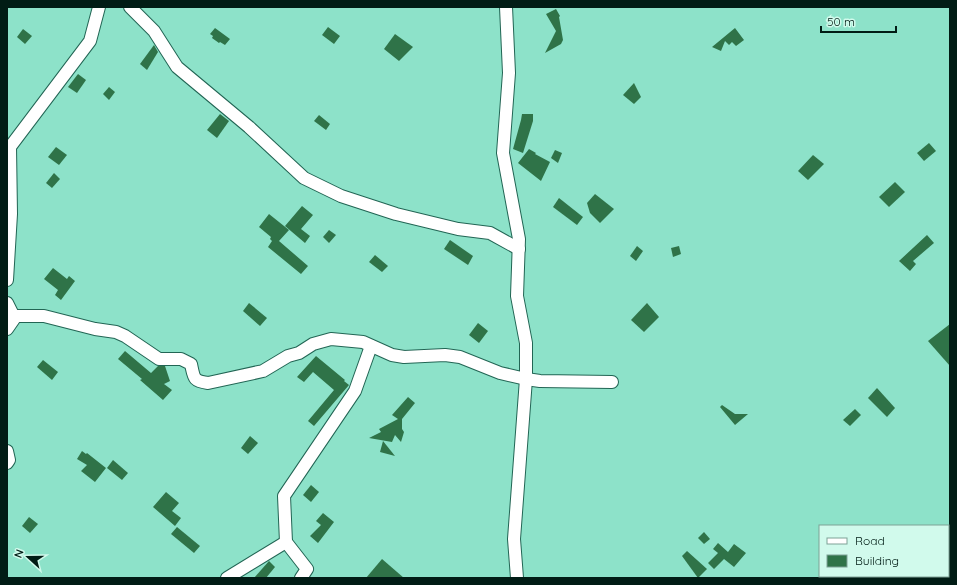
<svg xmlns="http://www.w3.org/2000/svg" width="957" height="585" font-family="Quicksand,sans-serif">
<style>
.building{fill:#2f7348}
.lines{fill:none;stroke-linecap:round;stroke-linejoin:round}
.street-casing{stroke:#226554;stroke-width:14}
.highway-casing{stroke:#55a18b;stroke-width:22}
.street{stroke:#fff;stroke-width:12}
.highway{stroke:#82e8cb;stroke-width:21}
</style>
<rect width="100%" height="100%" fill="#8de2c9"/>
<g class="building">
<path d="M556,9L560,16L559,17L563,40L561,44L545,53L556,31L546,14Z"/>
<path d="M328,27L340,36L334,44L322,35Z"/>
<path d="M215,28L230,39L225,45L220,42L219,43L212,38L213,36L210,34Z"/>
<path d="M735,28L744,40L736,46L732,42L729,45L725,41L721,51L712,47Z"/>
<path d="M23,29L32,36L25,44L17,37Z"/>
<path d="M395,34L413,47L399,61L384,49Z"/>
<path d="M154,45L158,52L147,70L140,64Z"/>
<path d="M78,74L86,80L77,93L68,87Z"/>
<path d="M634,83L641,97L634,104L623,95Z"/>
<path d="M109,87L115,92L109,100L103,94Z"/>
<path d="M220,114L229,121L217,138L207,130Z"/>
<path d="M522,114H533V121L523,153L513,149L521,120Z"/>
<path d="M319,115L330,124L326,130L314,121Z"/>
<path d="M929,143L936,151L924,161L917,153Z"/>
<path d="M56,147L67,155L59,165L48,157Z"/>
<path d="M529,149L536,153L535,154L550,162L541,181L518,163Z"/>
<path d="M555,150L562,153L558,163L551,158Z"/>
<path d="M813,155L824,164L808,180L798,171Z"/>
<path d="M54,173L60,179L52,188L46,183Z"/>
<path d="M895,182L905,192L889,207L879,197Z"/>
<path d="M595,194L614,209L600,223L590,213L587,203Z"/>
<path d="M559,198L583,217L577,225L553,207Z"/>
<path d="M302,206L313,215L301,229L310,236L305,243L285,226Z"/>
<path d="M269,214L289,230L279,241L308,266L301,274L268,247L272,241L270,239L271,237L259,227Z"/>
<path d="M329,230L336,235L329,243L323,237Z"/>
<path d="M927,235L934,243L913,261L916,264L910,271L899,261Z"/>
<path d="M450,240L473,256L468,265L444,249Z"/>
<path d="M637,246L643,251L636,261L630,256Z"/>
<path d="M679,246L681,254L673,257L671,248Z"/>
<path d="M375,255L388,266L382,272L369,262Z"/>
<path d="M53,268L67,279L69,276L75,281L61,300L55,295L58,290L44,279Z"/>
<path d="M249,303L267,318L260,326L243,311Z"/>
<path d="M647,303L659,317L644,332L631,320Z"/>
<path d="M478,323L488,331L479,343L469,335Z"/>
<path d="M950,324V366L928,341Z"/>
<path d="M125,351L151,373L158,366H165L170,381L164,384L172,390L163,400L140,380L142,379L118,359Z"/>
<path d="M316,356L345,380L344,381L349,385L314,426L308,421L334,390L313,372L304,382L297,377Z"/>
<path d="M43,360L58,372L52,380L37,367Z"/>
<path d="M877,388L895,408L887,417L868,398Z"/>
<path d="M408,397L415,403L402,419V429L404,432L401,442L395,435L392,442L369,438L381,432L379,429L398,419L392,415Z"/>
<path d="M722,405L735,414H748L735,425L720,407Z"/>
<path d="M855,409L861,415L850,426L843,420Z"/>
<path d="M250,436L258,443L248,454L241,448Z"/>
<path d="M383,441L395,456L380,452Z"/>
<path d="M82,451L86,454L87,453L106,468L95,482L81,471L87,465L77,459Z"/>
<path d="M113,460L128,473L122,480L107,468Z"/>
<path d="M311,485L319,492L311,502L303,495Z"/>
<path d="M166,492L179,503L172,511L181,518L175,526L153,507Z"/>
<path d="M323,513L334,522L318,543L310,536L321,525L316,521Z"/>
<path d="M29,517L38,524L30,533L22,526Z"/>
<path d="M177,527L200,546L194,553L171,534Z"/>
<path d="M704,532L710,539L704,544L698,538Z"/>
<path d="M718,543L728,552L734,544L746,553L734,567L724,559L714,569L708,563L718,553L713,549Z"/>
<path d="M687,551L707,569L698,578L682,556Z"/>
<path d="M382,559L404,578H366Z"/>
<path d="M269,561L275,567L266,578H254Z"/>
</g>
<g class="lines">
<defs>
<g id="street">
<path d="M130,7L154,31L177,67L249,127L304,178L341,196L396,214L458,229L490,233L519,249"/>
<path d="M506,7L509,73L503,153L519,239L517,296L526,343V379L514,539L517,578"/>
<path d="M7,280L11,214L10,147L90,41L99,7"/>
<path d="M7,303L12,313"/>
<path d="M7,329L16,316H44L95,329L116,332L125,336L159,359H181L191,364C194,378 193,381 208,383L263,371L288,356L299,353L313,344L331,339L363,342L392,355L404,357L445,355L460,357L500,373L526,379L540,381L612,382"/>
<path d="M7,451L9,460L7,463"/>
<path d="M227,578L286,542"/>
<path d="M301,578L307,569L286,542L284,496L355,391L371,346"/>
</g>
<g id="highway">
<path d="M948,551L950,549"/>
<path d="M918,578L920,576"/>
</g>
</defs>
<use href="#street" class="street-casing"/>
<use href="#highway" class="highway-casing"/>
<use href="#street" class="street"/>
<use href="#highway" class="highway"/>
</g>
<rect width="957" height="585" fill="none" stroke="#011c15" stroke-width="16"/>
<rect x="819" y="525" width="130" height="52" fill="#d1faec" stroke="#7ea196"/>
<rect x="827" y="538" width="20" height="6" fill="#ffffff" stroke="#7ea196"/>
<text x="855" y="545" font-size="12" fill="#011c15">Road</text>
<rect x="827" y="555" width="20" height="12" fill="#2f7348" stroke="#7ea196"/>
<text x="855" y="565" font-size="12" fill="#011c15">Building</text>
<g transform="translate(28 557) rotate(291)" stroke="#d1faec" stroke-width="3" paint-order="stroke">
<path d="M0-3L7 15L0 10L-7 15Z" fill="#011c15"/>
<text y="-6" font-size="11" font-weight="bold" text-anchor="middle" fill="#011c15">N</text>
</g>
<path d="M821 26v6h75v-6" fill="none" stroke="#011c15" stroke-width="2"/>
<text x="827" y="26" font-size="12" fill="#011c15" stroke="#d1faec" stroke-width="3" paint-order="stroke">50 m</text>
</svg>
